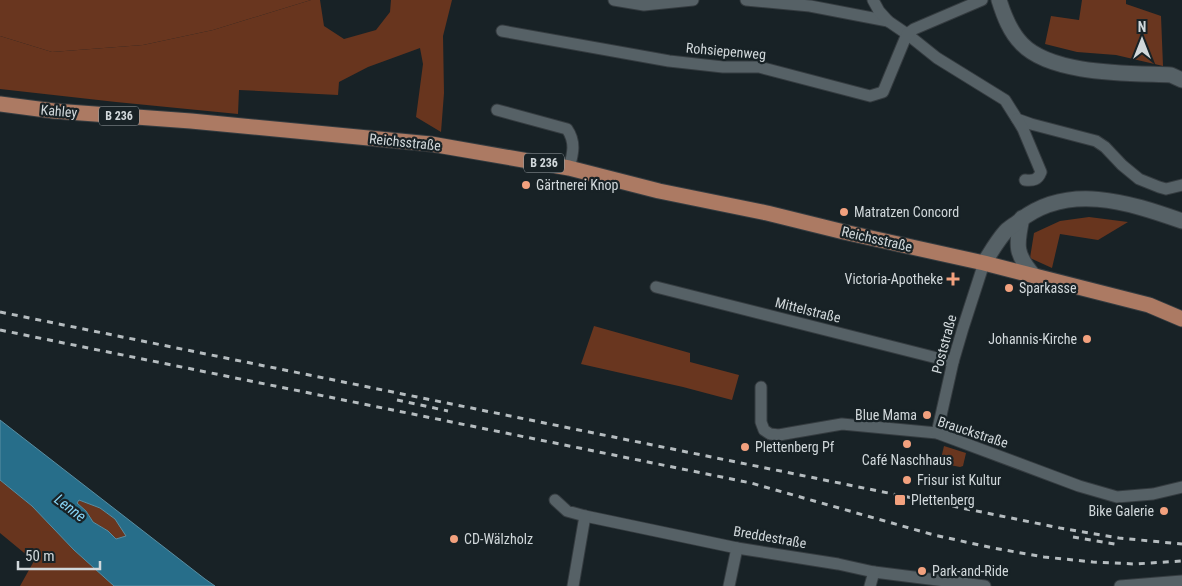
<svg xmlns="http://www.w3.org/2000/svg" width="1182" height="586" font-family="'Roboto Condensed',sans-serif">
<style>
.green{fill:#69361f}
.forest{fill:#68351e}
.water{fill:#276e8a;stroke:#5a8ea2;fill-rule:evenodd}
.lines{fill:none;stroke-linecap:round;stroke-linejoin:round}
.street-casing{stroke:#353c40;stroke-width:13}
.secondary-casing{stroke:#353c40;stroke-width:17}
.primary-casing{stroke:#353c40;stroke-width:17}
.street{stroke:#566166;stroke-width:11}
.secondary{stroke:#566166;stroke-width:15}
.primary{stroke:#ac7a63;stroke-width:15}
.rail{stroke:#b5bcbf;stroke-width:3;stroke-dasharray:6 6;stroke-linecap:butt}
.poi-dot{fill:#f2a17e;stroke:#182226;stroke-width:2}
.labels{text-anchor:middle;stroke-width:4.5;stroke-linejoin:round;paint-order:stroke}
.shield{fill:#182226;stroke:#9aa1a5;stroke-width:1}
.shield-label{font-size:12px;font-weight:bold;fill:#d1d8db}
.street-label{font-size:14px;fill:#d1d8db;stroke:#182226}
.poi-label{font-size:14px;fill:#d1d8db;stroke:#182226;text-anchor:start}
.water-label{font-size:15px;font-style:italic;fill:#89d6f8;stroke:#182226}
</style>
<rect width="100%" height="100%" fill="#182226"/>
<g class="green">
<path d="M0,0H311L213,30L143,45L52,52L0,36Z"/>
<path d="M1082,0H1126V4L1161,16L1163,66L1116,55L1077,52L1045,44L1051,16L1079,20Z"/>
<path d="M594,326L690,353V362L739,375L732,400L683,387L581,364Z"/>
<path d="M944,446L966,453L963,466L960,467L940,463Z"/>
<path d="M79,500L100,508L115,519L127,536L116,539L108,531L93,522L86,511L77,503Z"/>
</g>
<g class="forest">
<path d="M311,0H320L324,26L344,39L376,30L390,12L391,0H452L443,36L444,93L441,132L416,117L423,64L420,48L368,67L339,82L338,95L239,90L238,114L116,102L0,89V36L52,52L143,45L213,30Z"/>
<path d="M1089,217L1128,222L1098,240L1060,234L1052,268L1030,258L1034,233L1060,221Z"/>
<path d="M0,480L32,506L74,550L114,586H20L34,561L0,533Z"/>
</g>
<path class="water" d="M0,420L205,579L215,586H114L74,550L32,506L0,480ZM79,500L100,508L115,519L126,536L116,539L108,531L93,522L86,511L77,503Z"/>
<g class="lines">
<defs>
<g id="street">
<path d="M614,0L644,5L693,0"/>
<path d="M746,0L810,6L888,21"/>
<path d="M873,0L879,11L888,21L907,34L937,58L1005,100L1017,119L1031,124L1096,141L1105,147L1122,165L1139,179L1159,187L1166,189L1182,185"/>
<path d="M502,31L669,61L723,67H759L870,96L883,92L907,34L914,29L982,0"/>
<path d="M497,110L567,129C576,142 573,154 569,168"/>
<path d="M1017,119L1023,129L1041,172C1038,180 1033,181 1025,180"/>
<path d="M656,287L953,362"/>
<path d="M761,387V422L764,430L770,434L779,435L790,433L842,424L937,433L1079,486L1117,497L1153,494L1182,487"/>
<path d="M937,433L953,362L963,328L984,263"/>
<path d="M555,500L567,511L585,516L737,548L838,564L874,572L985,586"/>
<path d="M573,586L585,516"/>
<path d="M729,586L737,548"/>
<path d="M870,586L874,572"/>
<path d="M1120,586L1182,581"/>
</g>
<g id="secondary">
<path d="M999,0C1004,16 1010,32 1022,44C1052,75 1129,73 1171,75L1182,80"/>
<path d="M1022,218C1016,246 1015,254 1034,276"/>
<path d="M984,263C991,252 997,241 1006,231C1009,228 1014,225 1018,222C1067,182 1128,202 1182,221"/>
</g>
<path id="primary" d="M0,104L54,111L191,121L431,144L569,168L659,191L767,213L844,232L984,263L1149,305L1182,319"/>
</defs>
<use href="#street" class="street-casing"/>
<use href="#secondary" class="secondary-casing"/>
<use href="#primary" class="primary-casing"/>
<use href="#street" class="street"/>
<use href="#secondary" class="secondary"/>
<use href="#primary" class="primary"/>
<g class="rail">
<path d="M0,312L1060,528L1119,538L1182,544"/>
<path d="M0,330L751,483L934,535L993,548L1044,557L1093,562L1135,564L1182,561"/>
<path d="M397,400L448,411"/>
<path d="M1073,537L1115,544"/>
</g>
</g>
<g class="poi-dot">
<circle cx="526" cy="185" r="5"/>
<circle cx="844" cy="212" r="5"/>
<path d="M950.5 271.5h5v5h5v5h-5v5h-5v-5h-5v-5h5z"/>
<circle cx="1009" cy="288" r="5"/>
<circle cx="1087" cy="339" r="5"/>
<circle cx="927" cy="415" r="5"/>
<circle cx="907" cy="444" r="5"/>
<circle cx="745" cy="447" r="5"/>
<circle cx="907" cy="480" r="5"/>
<rect x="894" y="494" width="12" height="12" rx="2.5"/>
<circle cx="1164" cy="511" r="5"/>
<circle cx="454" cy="539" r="5"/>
<circle cx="922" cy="571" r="5"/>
</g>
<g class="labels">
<g class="shield">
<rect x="99" y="106.5" width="40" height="19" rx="4"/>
<rect x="524" y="153.5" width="40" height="19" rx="4"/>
</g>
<g class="shield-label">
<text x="119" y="120">B 236</text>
<text x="544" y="167">B 236</text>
</g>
<g class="street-label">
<text transform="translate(726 51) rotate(5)" y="5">Rohsiepenweg</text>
<text transform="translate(59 111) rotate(5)" y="5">Kahley</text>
<text transform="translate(405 142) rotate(6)" y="5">Reichsstraße</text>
<text transform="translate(877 239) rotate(13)" y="5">Reichsstraße</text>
<text transform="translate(808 310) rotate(14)" y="5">Mittelstraße</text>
<text transform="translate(944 344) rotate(-75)" y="5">Poststraße</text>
<text transform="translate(973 432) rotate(18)" y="5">Brauckstraße</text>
<text transform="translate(770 537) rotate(10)" y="5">Breddestraße</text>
</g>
<g class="poi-label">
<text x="536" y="190">Gärtnerei Knop</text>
<text x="854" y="217">Matratzen Concord</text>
<text x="943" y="284" text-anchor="end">Victoria-Apotheke</text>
<text x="1019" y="293">Sparkasse</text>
<text x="1077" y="344" text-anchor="end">Johannis-Kirche</text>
<text x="917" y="420" text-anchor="end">Blue Mama</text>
<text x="755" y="452">Plettenberg Pf</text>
<text x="907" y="465" text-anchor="middle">Café Naschhaus</text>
<text x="917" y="485">Frisur ist Kultur</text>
<text x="911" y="505">Plettenberg</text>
<text x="1154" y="516" text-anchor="end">Bike Galerie</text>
<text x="464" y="544">CD-Wälzholz</text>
<text x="932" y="576">Park-and-Ride</text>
</g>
<g class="water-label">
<text transform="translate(70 508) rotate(37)" y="5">Lenne</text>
</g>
</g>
<g transform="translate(1142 40)" stroke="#182226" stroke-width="4" paint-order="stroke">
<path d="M0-4L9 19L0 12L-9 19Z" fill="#d1d8db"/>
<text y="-8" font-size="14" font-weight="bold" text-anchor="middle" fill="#d1d8db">N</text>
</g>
<path d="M18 561v8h82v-8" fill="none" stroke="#d1d8db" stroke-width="2.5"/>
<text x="25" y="561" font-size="15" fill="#d1d8db" stroke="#182226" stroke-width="4" paint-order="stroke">50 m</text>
</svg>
